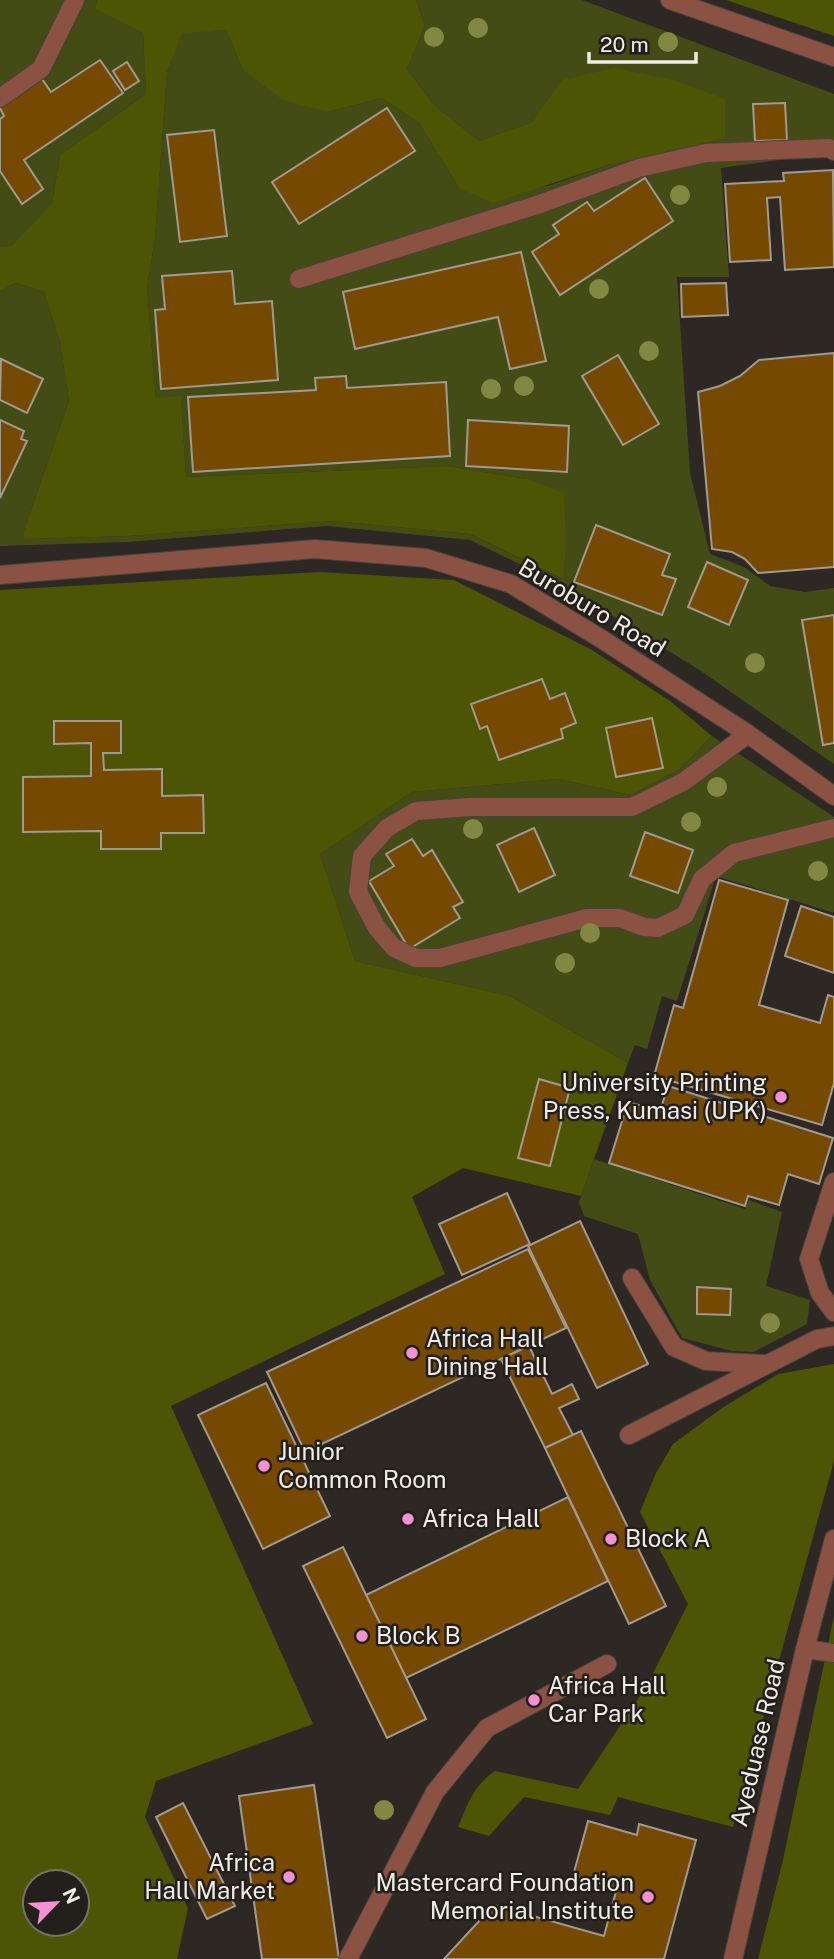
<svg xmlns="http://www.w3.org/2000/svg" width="834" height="1959" font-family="'Public Sans',sans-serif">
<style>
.green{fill:#444c16}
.forest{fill:#4c5503;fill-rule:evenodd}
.building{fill:#754900;stroke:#a09a94;stroke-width:2}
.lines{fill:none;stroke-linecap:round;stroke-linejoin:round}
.minor-casing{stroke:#48433f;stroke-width:20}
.minor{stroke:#8b5243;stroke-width:18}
.tree{fill:#808841}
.poi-dot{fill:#f491d4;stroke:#231f1a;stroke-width:2.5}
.labels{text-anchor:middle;stroke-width:5;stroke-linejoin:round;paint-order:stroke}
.street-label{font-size:24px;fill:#efece8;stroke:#231f1a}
.poi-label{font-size:24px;fill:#efece8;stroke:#231f1a;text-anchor:start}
</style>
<rect width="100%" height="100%" fill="#2d2823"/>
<g class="green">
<path d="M0,0H97L96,9L143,33L146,94L60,155L52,203L12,247H0Z"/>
<path d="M416,0H582L834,94V161L822,154L721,168L729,277H677L690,473L710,554L744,567L770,586L805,592L834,588V764L701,671L564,586L470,540L327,526L127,542L0,546V291L16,283L44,292L60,342L69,401L24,530L25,539L128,536L334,521L470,534L562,579L527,479L447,466L186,477L181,397L156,399L147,288L155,239L167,72L181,32L226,30L243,70L328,112L382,98L419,123L459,188L548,186L611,164L563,80L532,122L479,141L433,104L407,69L425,26Z"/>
<path d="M712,736L834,817V913L716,876L677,1001L662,996L647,1049L635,1045L628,1063L510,996L355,961L320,854L412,792L558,779L631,795L680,769Z"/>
<path d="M594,1159L745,1209L749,1200L782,1212L766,1286L810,1300L807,1324L754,1352L732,1351L682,1338L650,1280L638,1234L584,1216L579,1202Z"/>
</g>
<g class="forest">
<path d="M97,0H416L425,26L407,69L433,104L479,141L532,122L562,80L614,68L673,80L725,99V138L611,164L493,203L459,188L419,123L382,98L328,112L283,100L243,70L226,30L182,33L167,72L155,239L147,288L156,398L181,396L186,477L447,466L527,479L564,493L566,544L563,579L470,534L334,521L128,536L24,539V530L69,401L60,342L44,292L16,283L0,291V247L12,246L52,203L60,155L146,94L143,33L95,9Z"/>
<path d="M726,0H834V36Z"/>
<path d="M320,572L454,580L592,650L670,701L712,736L680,769L631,795L558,779L412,792L320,854L355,961L510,996L628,1063L581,1196L463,1168L412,1197L445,1274L171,1406L313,1724L156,1781L145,1817L188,1908L177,1959H0V590ZM35,1882H77V1924H35Z"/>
<path d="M834,1364V1461L733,1827L618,1797L610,1815L524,1797L489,1836L458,1827C468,1803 474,1785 495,1771L578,1789L646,1687L688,1604L640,1512L656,1473L673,1444L722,1408L778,1374Z"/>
<path d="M834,1616V1959H758L783,1860Z"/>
</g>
<g class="building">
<path d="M100,60L123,93L24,160L43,189L22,204L0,171V119L4,116L0,108L42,79L51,92Z"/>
<path d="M127,62L139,81L125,90L113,71Z"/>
<path d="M785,103L787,140L755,141L753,104Z"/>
<path d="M387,108L415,151L299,224L272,182Z"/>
<path d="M214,130L227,236L180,242L167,135Z"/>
<path d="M833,170L834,267L785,270L780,197L767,198L771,260L730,262L725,184L784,181L783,173Z"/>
<path d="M645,178L673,221L560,295L532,252L559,234L553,225L587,202L594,211Z"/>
<path d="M521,252L546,361L510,369L498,317L355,349L343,292Z"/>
<path d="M232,271L235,304L272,301L278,380L161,389L155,310L165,309L162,276Z"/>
<path d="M726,283L728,315L682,317L681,284Z"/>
<path d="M834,353V567L758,573L745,559L732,552L712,549L698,392L720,386L740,376L759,360Z"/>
<path d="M618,355L659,424L623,445L582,376Z"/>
<path d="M1,359L43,379L27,413L0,400Z"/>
<path d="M346,376L347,388L446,382L450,456L193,472L188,397L316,390L315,378Z"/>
<path d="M0,420L24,431L21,439L27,441L0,498Z"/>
<path d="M468,420L569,426L567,472L466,466Z"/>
<path d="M596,525L670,554L662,575L676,579L662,615L574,582Z"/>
<path d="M707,562L748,580L729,625L688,607Z"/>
<path d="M834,615V743L823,745L802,620Z"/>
<path d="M542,679L550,699L565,693L576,723L561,729L563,738L499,760L487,726L480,729L471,704Z"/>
<path d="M652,718L663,768L616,777L606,728Z"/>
<path d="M54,721H121V753H103L104,770L162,769V796L203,795L204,833H161V849H101V831L23,832V777L91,776V743L54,744Z"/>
<path d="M534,828L555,875L519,892L497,845Z"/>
<path d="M645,832L693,850L678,893L630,876Z"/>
<path d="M412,839L423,856L432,850L463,902L453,907L460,918L409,949L369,881L394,866L386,854Z"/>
<path d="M719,880L788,900L759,1005L820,1023L828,995L834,997V1083L822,1125L654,1076L674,1005L683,1008Z"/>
<path d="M801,906L834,917V973L785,956Z"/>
<path d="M539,1079L570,1088L550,1166L518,1158Z"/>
<path d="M668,1086L833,1138L819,1184L788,1174L779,1205L748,1196L745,1206L609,1163L628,1102L660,1111Z"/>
<path d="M507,1193L530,1244L462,1275L439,1224Z"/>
<path d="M580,1221L648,1364L597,1388L528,1246Z"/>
<path d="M528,1249L566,1328L305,1452L267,1372Z"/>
<path d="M697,1287L731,1289L730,1315L697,1314Z"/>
<path d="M529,1346L552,1394L572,1384L579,1399L559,1408L573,1435L545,1448L501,1359Z"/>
<path d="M266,1383L330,1516L263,1549L198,1415Z"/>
<path d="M581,1431L666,1606L629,1624L545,1448Z"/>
<path d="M568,1497L608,1581L406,1678L366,1595Z"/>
<path d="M343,1547L426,1719L387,1738L303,1566Z"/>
<path d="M314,1785L339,1959H262L239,1796Z"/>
<path d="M183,1803L235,1906L207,1919L156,1817Z"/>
<path d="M588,1821L637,1835L639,1824L696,1840L664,1959H444L494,1905L604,1936L617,1888L573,1876Z"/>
</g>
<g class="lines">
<defs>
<g id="minor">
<path d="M670,0L834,57"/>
<path d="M0,98L41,69L75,0"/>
<path d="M299,279L537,205L639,168L706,153L829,148L834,151"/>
<path d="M0,575L315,549L426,558L511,584L600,638L748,734L834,796"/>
<path d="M748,734L683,782L632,807H471L416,811L387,828L362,856L358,892L377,928L394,948L416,958H440L587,918H620L644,927L658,928L685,915L702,879L734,853L834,828"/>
<path d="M834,1182L809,1259L820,1293L834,1312"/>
<path d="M632,1278L674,1347L706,1361L765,1364"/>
<path d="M629,1435L817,1339L834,1336"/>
<path d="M805,1649L834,1653"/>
<path d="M348,1959L435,1792L487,1728L607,1664"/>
<path d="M733,1959L805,1649L834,1539"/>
</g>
</defs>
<use href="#minor" class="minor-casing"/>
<use href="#minor" class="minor"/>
</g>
<g class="tree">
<circle cx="478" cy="28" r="10"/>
<circle cx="434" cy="37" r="10"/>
<circle cx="668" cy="42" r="10"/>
<circle cx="680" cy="195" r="10"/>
<circle cx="599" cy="289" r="10"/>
<circle cx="649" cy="351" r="10"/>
<circle cx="524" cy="386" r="10"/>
<circle cx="491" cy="389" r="10"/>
<circle cx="755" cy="663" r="10"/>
<circle cx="717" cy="787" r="10"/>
<circle cx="691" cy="822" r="10"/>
<circle cx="473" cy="829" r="10"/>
<circle cx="818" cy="871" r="10"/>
<circle cx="590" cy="933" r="10"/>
<circle cx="565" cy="963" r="10"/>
<circle cx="770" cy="1323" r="10"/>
<circle cx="384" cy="1810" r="10"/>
</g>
<g class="poi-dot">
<circle cx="781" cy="1097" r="7"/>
<circle cx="412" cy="1353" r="7"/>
<circle cx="264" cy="1466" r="7"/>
<circle cx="408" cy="1519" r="7"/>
<circle cx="611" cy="1539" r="7"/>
<circle cx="362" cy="1636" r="7"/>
<circle cx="534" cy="1700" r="7"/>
<circle cx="289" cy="1877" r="7"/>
<circle cx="648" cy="1897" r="7"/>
</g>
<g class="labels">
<g class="street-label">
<text transform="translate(592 608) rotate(31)" y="8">Buroburo Road</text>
<text transform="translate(758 1743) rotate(-77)" y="8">Ayeduase Road</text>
</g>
<g class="poi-label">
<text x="767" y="1091" text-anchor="end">University Printing<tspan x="767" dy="28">Press, Kumasi (UPK)</tspan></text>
<text x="426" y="1347">Africa Hall<tspan x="426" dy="28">Dining Hall</tspan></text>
<text x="278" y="1460">Junior<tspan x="278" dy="28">Common Room</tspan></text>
<text x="422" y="1527">Africa Hall</text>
<text x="625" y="1547">Block A</text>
<text x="376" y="1644">Block B</text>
<text x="548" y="1694">Africa Hall<tspan x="548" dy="28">Car Park</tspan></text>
<text x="275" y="1871" text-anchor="end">Africa<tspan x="275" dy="28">Hall Market</tspan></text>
<text x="634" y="1891" text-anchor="end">Mastercard Foundation<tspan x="634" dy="28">Memorial Institute</tspan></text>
</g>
</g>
<g transform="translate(56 1903) rotate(65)"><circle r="33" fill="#231f1a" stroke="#75716c" stroke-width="2"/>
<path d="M0-5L12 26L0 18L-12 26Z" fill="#f491d4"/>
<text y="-10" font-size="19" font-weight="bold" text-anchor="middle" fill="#efece8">N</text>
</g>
<path d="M589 52v10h107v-10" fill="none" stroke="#efece8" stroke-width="3.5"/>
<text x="600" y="52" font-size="21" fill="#efece8" stroke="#231f1a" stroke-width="5" paint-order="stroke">20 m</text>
</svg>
